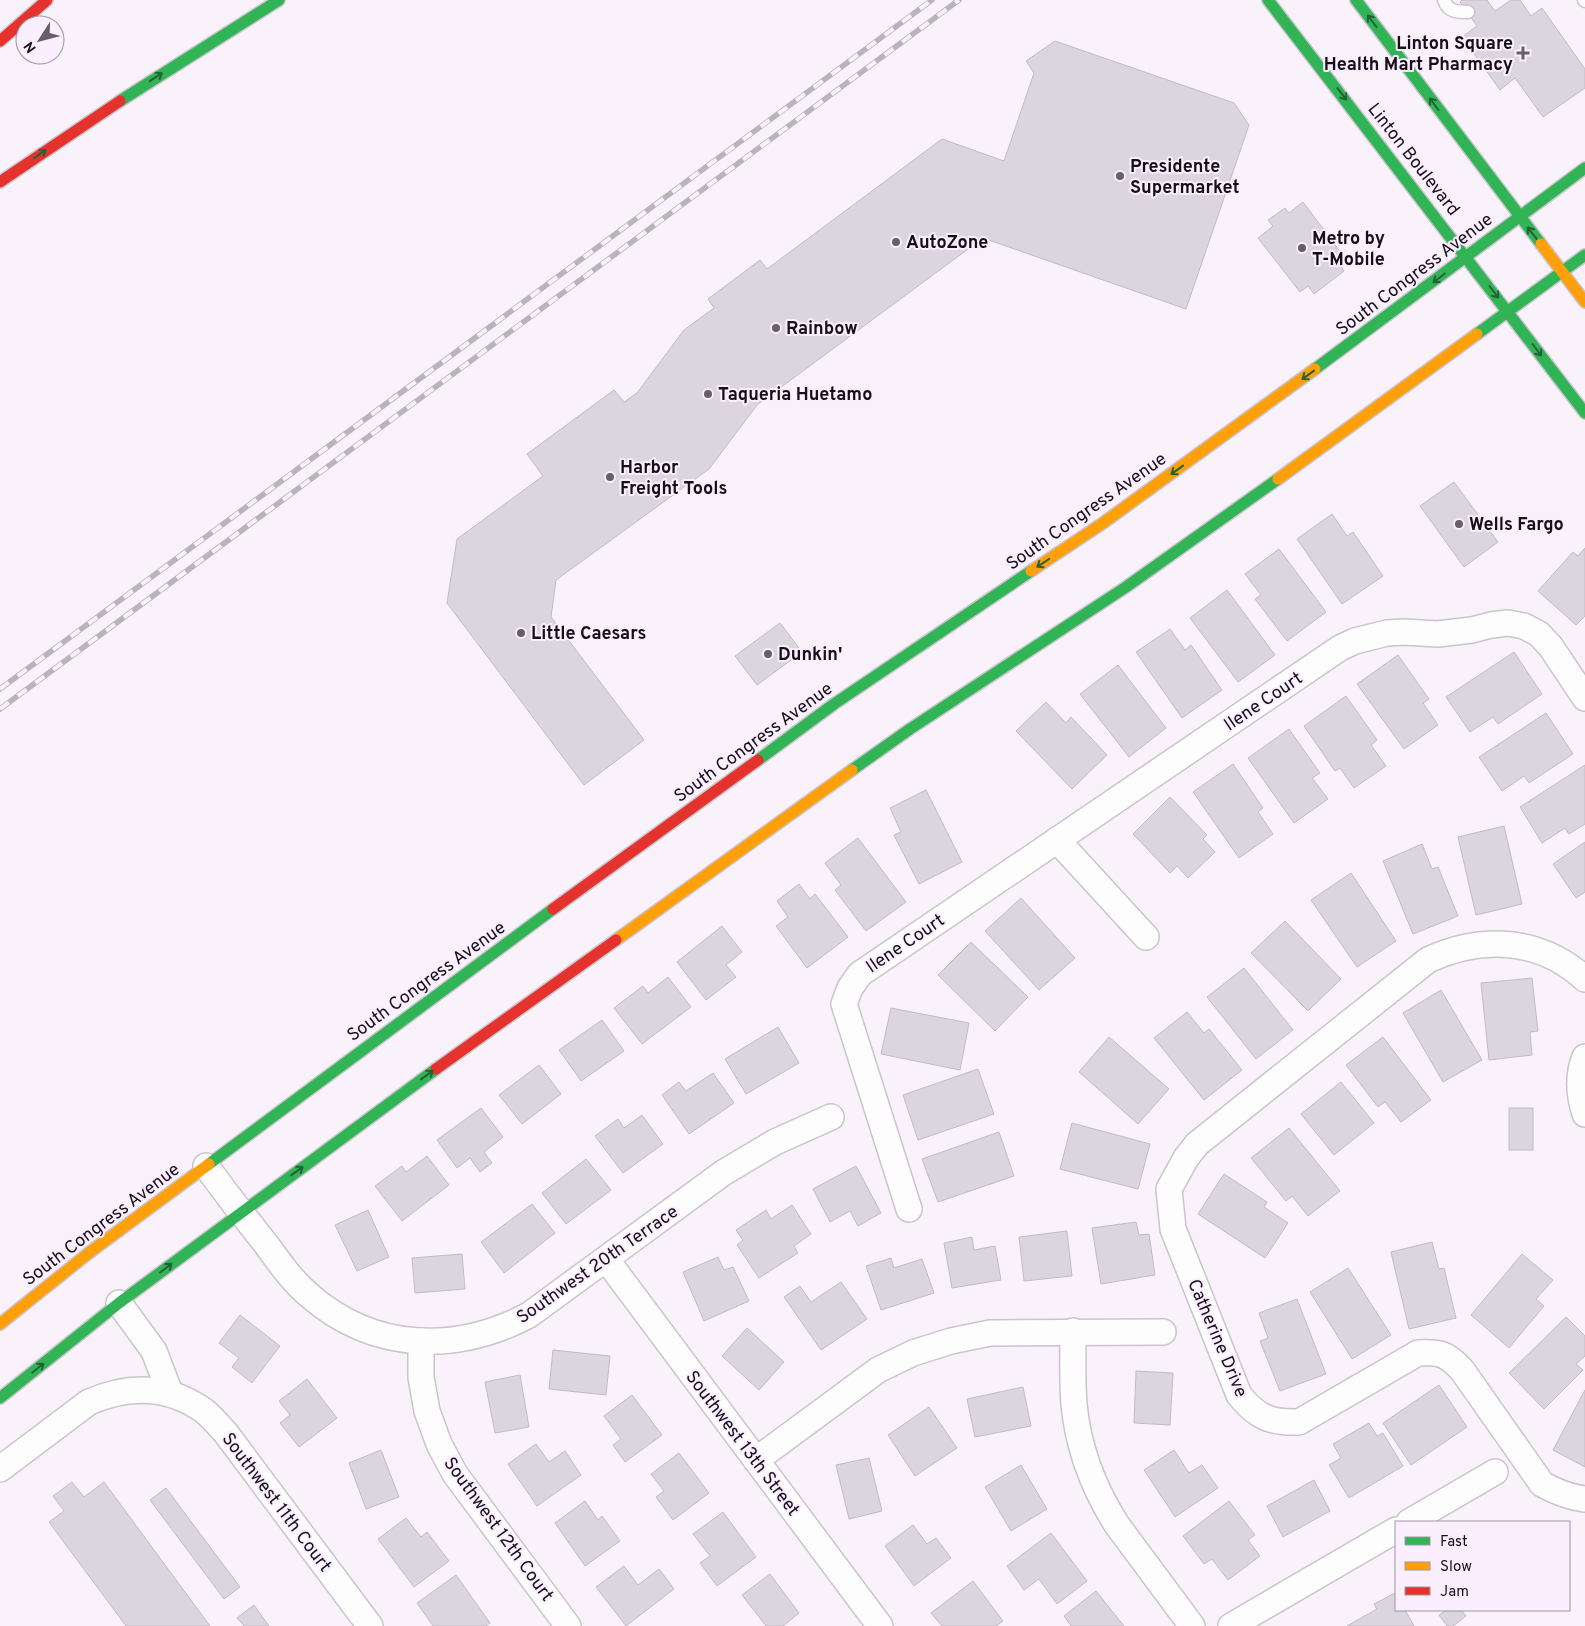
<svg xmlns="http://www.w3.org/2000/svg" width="1585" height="1626" font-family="Overpass,sans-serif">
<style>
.building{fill:#dbd5dd;stroke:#c1bcc3}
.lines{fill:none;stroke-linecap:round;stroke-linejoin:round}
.lane-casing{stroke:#cac4cc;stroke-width:15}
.street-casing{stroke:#cac4cc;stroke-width:28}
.fast-casing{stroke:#cac4cc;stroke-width:14}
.slow-casing{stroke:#cac4cc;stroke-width:14}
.jam-casing{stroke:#cac4cc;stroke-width:14}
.lane{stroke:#fefdfe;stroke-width:12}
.street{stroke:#fefdfe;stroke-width:25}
.fast{stroke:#30b455;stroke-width:11}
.slow{stroke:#ff9f0a;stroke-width:11}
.jam{stroke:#e5322d;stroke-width:11}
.rail-casing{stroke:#b7b5b8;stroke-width:5.5}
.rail{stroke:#faeeff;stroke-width:4;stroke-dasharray:11;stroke-linecap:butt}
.oneway{stroke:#226236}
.poi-dot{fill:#655f67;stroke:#faeeff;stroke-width:2}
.labels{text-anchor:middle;stroke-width:4;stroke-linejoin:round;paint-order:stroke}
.poi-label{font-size:18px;font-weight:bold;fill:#151017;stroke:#faeeff;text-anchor:start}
.street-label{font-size:18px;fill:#151017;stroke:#faeeff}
</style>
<rect width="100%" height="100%" fill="#f9f2fb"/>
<g class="building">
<path d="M1462,0H1487L1495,11L1511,0H1520L1531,16L1542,8L1585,69V88L1543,117L1515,78L1500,90L1462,37L1477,26L1460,2Z"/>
<path d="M1055,41L1234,103L1249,125L1186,309L983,238L757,405L709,469L556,580L551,617L644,740L584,785L447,603L457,539L543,476L527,454L614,390L624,402L637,393L684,330L714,308L708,299L760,260L767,269L942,139L1004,161L1034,73L1026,61Z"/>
<path d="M1303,202L1345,258L1339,263L1344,271L1314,294L1308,286L1300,292L1258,238L1273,226L1268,220L1285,208L1289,213Z"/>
<path d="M1454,482L1498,542L1464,567L1420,506Z"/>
<path d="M1332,514L1347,536L1353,532L1383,576L1342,604L1297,539Z"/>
<path d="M1585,548V616L1576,625L1538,591L1573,552L1578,556Z"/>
<path d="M1279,549L1326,612L1287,641L1255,599L1261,595L1245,574Z"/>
<path d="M1227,590L1275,655L1238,682L1190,618Z"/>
<path d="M780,623L802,652L757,685L735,656Z"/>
<path d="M1170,629L1185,650L1191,645L1222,690L1182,718L1136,652Z"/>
<path d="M1514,652L1542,694L1498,724L1493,717L1470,732L1446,697Z"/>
<path d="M1398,655L1429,699L1423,703L1438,725L1404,749L1357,684Z"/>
<path d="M1118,665L1166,728L1129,757L1080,694Z"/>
<path d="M1346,696L1377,740L1371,745L1386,766L1354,788L1340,768L1335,771L1304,726Z"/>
<path d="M1046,702L1066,723L1071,717L1107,755L1072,789L1016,731Z"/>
<path d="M1546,713L1573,754L1529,783L1524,776L1502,791L1479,757Z"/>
<path d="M1289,729L1320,773L1312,778L1328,799L1294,823L1248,758Z"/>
<path d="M1233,764L1263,808L1258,812L1273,834L1239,858L1193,792Z"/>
<path d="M1585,765V824L1569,834L1565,828L1542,843L1520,807Z"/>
<path d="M926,790L962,862L919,884L894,835L901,832L890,808Z"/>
<path d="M1170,797L1207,835L1203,839L1215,852L1188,878L1177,866L1170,873L1133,834Z"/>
<path d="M1504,826L1522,904L1476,915L1458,837Z"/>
<path d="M858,838L906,902L866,931L835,890L841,885L825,863Z"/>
<path d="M1585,842V892L1576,898L1553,864Z"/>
<path d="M1422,844L1432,869L1438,867L1458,916L1413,934L1383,861Z"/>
<path d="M1351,873L1396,941L1357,967L1311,900Z"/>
<path d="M799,884L810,899L815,894L848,937L807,968L776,926L788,917L777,901Z"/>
<path d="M1021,898L1075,958L1039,990L985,931Z"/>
<path d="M1285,921L1341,979L1308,1011L1251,953Z"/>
<path d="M722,926L742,952L726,965L736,977L706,1000L677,962Z"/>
<path d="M971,942L1028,997L995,1031L938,975Z"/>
<path d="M1244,968L1293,1030L1256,1059L1207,997Z"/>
<path d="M668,977L691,1007L642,1044L614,1008L643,986L648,993Z"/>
<path d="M1532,978L1538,1031L1530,1032L1532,1055L1489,1060L1481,983Z"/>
<path d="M1441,990L1482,1060L1443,1082L1403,1013Z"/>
<path d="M891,1008L969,1023L960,1070L881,1054Z"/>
<path d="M1187,1012L1204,1033L1209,1029L1242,1070L1204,1100L1154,1038Z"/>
<path d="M602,1020L624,1051L581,1081L559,1050Z"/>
<path d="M778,1027L799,1063L746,1094L725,1059Z"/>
<path d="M1109,1037L1169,1089L1138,1124L1079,1072Z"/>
<path d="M1383,1037L1431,1100L1401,1122L1385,1102L1378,1107L1346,1065Z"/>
<path d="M539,1065L561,1094L522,1124L499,1095Z"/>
<path d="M978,1069L994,1114L918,1140L903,1095Z"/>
<path d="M713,1073L734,1103L689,1134L662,1095L679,1082L686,1091Z"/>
<path d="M1341,1082L1374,1123L1334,1155L1301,1114Z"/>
<path d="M481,1108L503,1137L484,1152L492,1163L480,1172L470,1158L457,1168L437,1140Z"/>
<rect x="1509" y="1108" width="24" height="42"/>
<path d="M642,1115L663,1144L623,1173L595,1136L618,1119L624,1128Z"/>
<path d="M1072,1123L1150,1144L1138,1189L1060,1169Z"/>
<path d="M1289,1128L1340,1191L1308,1216L1292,1196L1286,1201L1251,1158Z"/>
<path d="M999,1132L1014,1176L938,1202L922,1159Z"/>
<path d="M427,1156L449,1185L402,1221L375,1186L402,1166L406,1172Z"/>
<path d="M586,1159L611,1190L566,1224L542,1193Z"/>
<path d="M856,1166L881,1213L858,1226L850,1211L830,1222L813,1189Z"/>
<path d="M1224,1174L1267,1202L1264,1207L1288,1223L1265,1258L1198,1214Z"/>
<path d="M532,1204L555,1233L504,1273L481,1242Z"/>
<path d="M792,1205L811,1234L794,1246L798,1253L759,1278L737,1245L743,1240L736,1230L766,1210L771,1219Z"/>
<path d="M368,1210L389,1257L357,1271L335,1225Z"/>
<path d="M1136,1222L1139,1235L1149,1234L1155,1275L1101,1284L1092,1228Z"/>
<path d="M1067,1231L1072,1276L1024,1281L1019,1237Z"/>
<path d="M972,1237L974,1250L995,1246L1001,1280L952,1288L944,1243Z"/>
<path d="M1432,1242L1439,1269L1444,1268L1456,1318L1409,1329L1391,1252Z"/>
<path d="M462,1254L465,1289L415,1293L412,1258Z"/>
<path d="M1522,1254L1553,1280L1536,1299L1544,1306L1509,1348L1471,1315Z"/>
<path d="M718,1257L724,1270L733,1267L749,1301L704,1321L683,1272Z"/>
<path d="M891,1258L894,1268L922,1259L934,1293L881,1310L866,1266Z"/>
<path d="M1348,1268L1391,1335L1352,1359L1310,1292Z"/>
<path d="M841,1282L867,1319L821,1350L784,1297L800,1286L811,1302Z"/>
<path d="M1297,1299L1326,1374L1280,1391L1260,1341L1268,1338L1259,1313Z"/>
<path d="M240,1315L280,1346L252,1383L232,1367L239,1358L219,1343Z"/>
<path d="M1566,1317L1585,1336V1356L1576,1364L1583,1370L1544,1409L1509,1373Z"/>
<path d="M747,1328L784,1362L759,1390L722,1356Z"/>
<path d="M553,1350L610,1356L606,1395L549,1389Z"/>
<path d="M1136,1371L1173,1373L1170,1425L1134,1423Z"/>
<path d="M520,1375L529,1427L495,1433L485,1382Z"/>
<path d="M307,1379L337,1418L299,1447L280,1423L290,1415L279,1401Z"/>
<path d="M1439,1385L1467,1427L1411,1465L1383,1423Z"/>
<path d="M1023,1387L1031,1426L975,1437L967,1399Z"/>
<path d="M1585,1390V1467L1553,1450Z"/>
<path d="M632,1395L662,1435L625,1462L613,1445L621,1439L604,1416Z"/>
<path d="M929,1407L957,1448L915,1476L888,1435Z"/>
<path d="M1369,1423L1377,1436L1383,1433L1403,1466L1349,1498L1329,1465L1341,1458L1333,1444Z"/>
<path d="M536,1444L549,1462L565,1451L581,1475L537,1506L508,1464Z"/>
<path d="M381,1450L399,1497L366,1509L349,1463Z"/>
<path d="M1174,1450L1189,1473L1202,1465L1218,1488L1175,1517L1144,1470Z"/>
<path d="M679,1453L709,1493L673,1520L656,1497L664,1491L651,1474Z"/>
<path d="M869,1458L882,1511L849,1519L836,1465Z"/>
<path d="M1021,1465L1047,1509L1011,1531L985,1487Z"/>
<path d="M1314,1480L1330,1511L1283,1537L1267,1506Z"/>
<path d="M72,1482L84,1497L104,1482L210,1626H126L49,1522L64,1511L53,1496Z"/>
<path d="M166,1488L240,1587L224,1599L150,1500Z"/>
<path d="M585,1501L598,1520L602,1516L620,1541L585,1566L555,1523Z"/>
<path d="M1229,1501L1255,1535L1248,1540L1260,1556L1228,1580L1212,1559L1204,1564L1183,1536Z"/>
<path d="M723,1512L756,1557L717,1586L700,1563L710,1556L693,1534Z"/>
<path d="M406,1518L421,1537L427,1532L449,1561L414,1587L378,1539Z"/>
<path d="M913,1525L927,1544L936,1538L951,1558L914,1586L885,1546Z"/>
<path d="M1051,1533L1087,1581L1057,1604L1039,1579L1024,1590L1007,1566Z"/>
<path d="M624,1566L638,1585L659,1569L674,1589L626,1626L596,1587Z"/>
<path d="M770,1574L799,1613L783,1626H766L742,1595Z"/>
<path d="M456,1575L490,1623L486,1626H433L417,1603Z"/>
<path d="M973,1581L1003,1621L996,1626H942L931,1613Z"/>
<path d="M1096,1591L1124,1626H1071L1064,1616Z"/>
<path d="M1395,1593L1396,1610H1405L1414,1626H1347L1377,1609L1374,1604Z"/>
<path d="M254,1605L269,1626H244L237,1618Z"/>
<path d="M1447,1610H1461L1466,1616L1453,1626H1447L1439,1615Z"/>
</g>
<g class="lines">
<defs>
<g id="lane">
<path d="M1444,0C1448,12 1457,12 1468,12"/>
<path d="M1584,0L1585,1"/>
</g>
<g id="street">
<path d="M1057,840L1146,937"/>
<path d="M1585,979C1540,938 1482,935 1428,960L1197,1144L1186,1158L1169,1189L1173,1229L1239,1395C1257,1417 1270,1423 1299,1422L1418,1353C1440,1352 1446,1353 1462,1370L1542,1484C1556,1492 1569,1497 1585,1499"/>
<path d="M1585,1057C1577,1076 1579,1095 1585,1114"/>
<path d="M206,1166C225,1192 245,1218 266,1244C279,1262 292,1281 310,1296C374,1351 455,1354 529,1315L723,1173L775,1142L831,1117"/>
<path d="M909,1209L844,1004L850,988L860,974L1340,648L1355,641L1387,633L1404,632L1438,634L1472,630L1491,625L1508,623L1524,626L1539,634L1551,647L1585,698"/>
<path d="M606,1259L880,1626"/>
<path d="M119,1303L154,1351L170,1393"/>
<path d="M1073,1331C1073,1355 1072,1380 1074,1404C1078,1447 1094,1489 1117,1525L1192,1626"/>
<path d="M421,1341V1377L427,1411L439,1444L455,1474L568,1626"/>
<path d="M756,1460L878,1370L913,1353L951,1341L990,1333L1163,1332"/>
<path d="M0,1469L89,1402C128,1385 167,1385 203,1410C211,1416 218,1425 225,1432L370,1626"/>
<path d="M1409,1522L1495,1472"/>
<path d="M1231,1626L1396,1530"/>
</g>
<g id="fast">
<path d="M1268,0L1585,413"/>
<path d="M1356,0L1541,244"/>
<path d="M120,101L279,0"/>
<path d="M1477,334L1585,255"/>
<path d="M1315,369L1585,168"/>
<path d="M758,760L834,704L1031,571"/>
<path d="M852,770L910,729L1126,587L1278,479"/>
<path d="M209,1164L553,909"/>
<path d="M0,1398L119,1303L436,1069"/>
</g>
<g id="slow">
<path d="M1541,244L1585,302"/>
<path d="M1278,479L1477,334"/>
<path d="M1031,571L1103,523L1315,369"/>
<path d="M616,940L852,770"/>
<path d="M0,1324L90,1252L209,1164"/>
</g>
<g id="jam">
<path d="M0,41L47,0"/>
<path d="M0,182L120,101"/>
<path d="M553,909L758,760"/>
<path d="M436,1069L616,940"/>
</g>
</defs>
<use href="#lane" class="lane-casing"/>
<use href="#street" class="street-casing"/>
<use href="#fast" class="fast-casing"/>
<use href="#slow" class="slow-casing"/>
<use href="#jam" class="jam-casing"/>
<use href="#lane" class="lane"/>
<use href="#street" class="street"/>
<use href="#fast" class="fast"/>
<use href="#slow" class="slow"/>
<use href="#jam" class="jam"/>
<defs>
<g id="rail">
<path d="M0,689L932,0"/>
<path d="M0,709L959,0"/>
</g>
</defs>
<use href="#rail" class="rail-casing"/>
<use href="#rail" class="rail"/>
</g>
<defs><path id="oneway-shaft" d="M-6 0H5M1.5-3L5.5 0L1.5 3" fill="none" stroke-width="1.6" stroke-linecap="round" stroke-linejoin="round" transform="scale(1.25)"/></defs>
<g class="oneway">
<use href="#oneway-shaft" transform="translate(1372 21) rotate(-127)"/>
<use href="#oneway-shaft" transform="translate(156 77) rotate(-33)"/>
<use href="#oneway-shaft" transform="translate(1342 94) rotate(52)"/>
<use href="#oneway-shaft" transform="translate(1434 104) rotate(-127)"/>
<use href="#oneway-shaft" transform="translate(40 154) rotate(-35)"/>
<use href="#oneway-shaft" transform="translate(1532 233) rotate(-128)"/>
<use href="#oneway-shaft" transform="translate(1439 278) rotate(143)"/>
<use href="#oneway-shaft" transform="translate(1494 292) rotate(53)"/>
<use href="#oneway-shaft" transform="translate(1537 350) rotate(53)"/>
<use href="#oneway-shaft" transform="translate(1308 375) rotate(144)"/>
<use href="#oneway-shaft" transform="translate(1177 470) rotate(144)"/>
<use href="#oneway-shaft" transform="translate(1043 563) rotate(146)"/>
<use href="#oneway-shaft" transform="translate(427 1075) rotate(-36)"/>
<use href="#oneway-shaft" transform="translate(297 1171) rotate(-36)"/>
<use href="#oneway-shaft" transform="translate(166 1268) rotate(-37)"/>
<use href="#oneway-shaft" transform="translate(38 1368) rotate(-39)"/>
</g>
<g class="poi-dot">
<path d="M1520.5 45.5h5v5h5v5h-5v5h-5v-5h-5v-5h5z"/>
<circle cx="1120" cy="176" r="5"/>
<circle cx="896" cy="242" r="5"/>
<circle cx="1302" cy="248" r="5"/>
<circle cx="776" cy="328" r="5"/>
<circle cx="708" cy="394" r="5"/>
<circle cx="610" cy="477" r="5"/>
<circle cx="1459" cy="524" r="5"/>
<circle cx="521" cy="633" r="5"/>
<circle cx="768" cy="654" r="5"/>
</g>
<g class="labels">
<g class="poi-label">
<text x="1513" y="49" text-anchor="end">Linton Square<tspan x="1513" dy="21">Health Mart Pharmacy</tspan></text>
<text x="1130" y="172">Presidente<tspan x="1130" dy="21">Supermarket</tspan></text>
<text x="1312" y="244">Metro by<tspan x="1312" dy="21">T-Mobile</tspan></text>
<text x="906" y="248">AutoZone</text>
<text x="786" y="334">Rainbow</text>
<text x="718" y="400">Taqueria Huetamo</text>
<text x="620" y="473">Harbor<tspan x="620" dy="21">Freight Tools</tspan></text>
<text x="1469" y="530">Wells Fargo</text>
<text x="531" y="639">Little Caesars</text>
<text x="778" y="660">Dunkin'</text>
</g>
<g class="street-label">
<text transform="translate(1414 159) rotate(52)" y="6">Linton Boulevard</text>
<text transform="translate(1414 274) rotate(-37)" y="6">South Congress Avenue</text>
<text transform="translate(1086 511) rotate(-35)" y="6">South Congress Avenue</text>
<text transform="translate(1263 701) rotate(-34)" y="6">Ilene Court</text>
<text transform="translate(753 742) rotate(-36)" y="6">South Congress Avenue</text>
<text transform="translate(905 943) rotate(-34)" y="6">Ilene Court</text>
<text transform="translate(426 981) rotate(-36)" y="6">South Congress Avenue</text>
<text transform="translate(101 1224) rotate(-37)" y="6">South Congress Avenue</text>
<text transform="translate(597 1264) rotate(-35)" y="6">Southwest 20th Terrace</text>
<text transform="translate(1218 1338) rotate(67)" y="6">Catherine Drive</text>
<text transform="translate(743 1443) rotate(53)" y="6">Southwest 13th Street</text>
<text transform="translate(277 1502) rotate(53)" y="6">Southwest 11th Court</text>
<text transform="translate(499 1529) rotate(54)" y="6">Southwest 12th Court</text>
</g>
</g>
<rect x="1395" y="1521" width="175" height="90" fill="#faeeff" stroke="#9e95a2"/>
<rect x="1405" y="1537" width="25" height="8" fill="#30b455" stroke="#9e95a2"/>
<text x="1440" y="1546" font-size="15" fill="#151017">Fast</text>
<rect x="1405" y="1562" width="25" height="8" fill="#ff9f0a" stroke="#9e95a2"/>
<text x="1440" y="1571" font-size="15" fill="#151017">Slow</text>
<rect x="1405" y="1587" width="25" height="8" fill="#e5322d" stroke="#9e95a2"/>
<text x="1440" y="1596" font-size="15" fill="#151017">Jam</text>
<g transform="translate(40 40) rotate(234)"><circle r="24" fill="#faeeff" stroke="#9e95a2"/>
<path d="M0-4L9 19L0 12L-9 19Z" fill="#655f67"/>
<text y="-8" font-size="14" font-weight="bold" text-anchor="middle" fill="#151017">N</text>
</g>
</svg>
